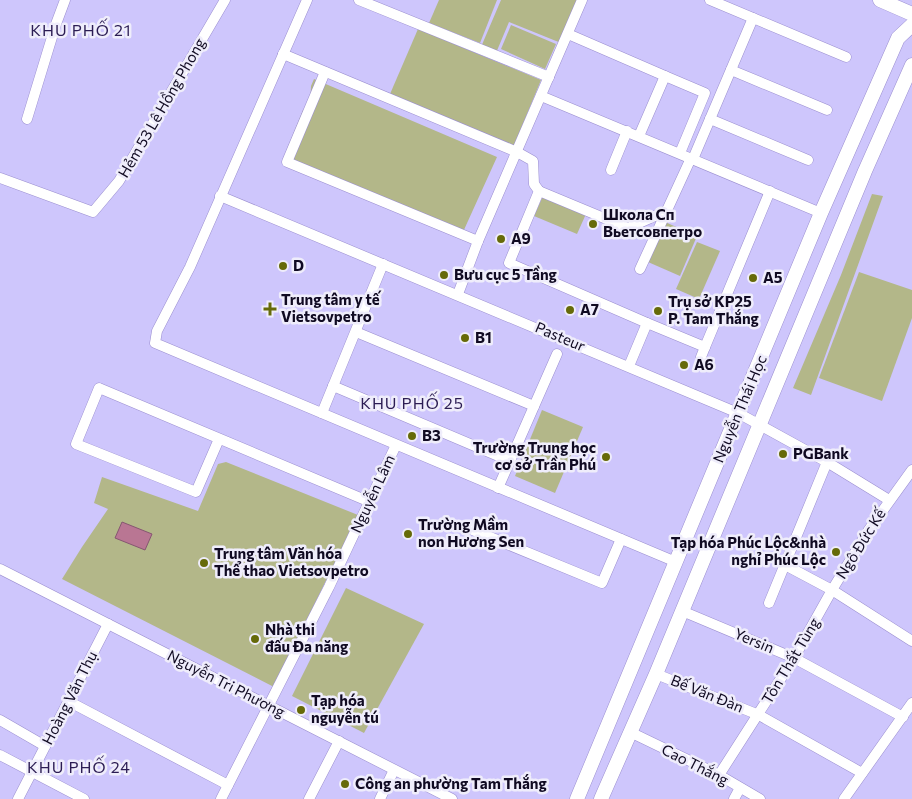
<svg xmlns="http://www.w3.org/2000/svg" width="912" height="799" font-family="Commissioner,sans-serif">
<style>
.green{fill:#b3b789}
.water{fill:#b97693;stroke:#865671}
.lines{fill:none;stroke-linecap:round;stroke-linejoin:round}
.minor-casing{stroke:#9b8fd0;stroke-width:11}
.major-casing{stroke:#9b8fd0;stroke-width:15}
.minor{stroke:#fff;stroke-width:10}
.major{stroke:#fff;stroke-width:14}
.poi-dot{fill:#666a09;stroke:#efedfb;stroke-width:2}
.labels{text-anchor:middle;stroke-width:5;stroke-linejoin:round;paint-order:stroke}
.street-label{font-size:15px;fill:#100a22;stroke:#efedfb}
.poi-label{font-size:15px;font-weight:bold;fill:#100a22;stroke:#efedfb;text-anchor:start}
.neighbourhood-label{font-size:16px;letter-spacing:1px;fill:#2c1d54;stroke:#efedfb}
</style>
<rect width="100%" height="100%" fill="#cec6fc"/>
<g class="green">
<path d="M439,0H497L480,43L429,23Z"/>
<path d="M501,0H580L561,43L509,22L496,53L481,47Z"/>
<path d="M511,25L556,44L545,69L501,49Z"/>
<path d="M418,29L541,80L511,153L387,101Z"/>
<path d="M314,79L497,157L463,232L283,159L303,110L310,106L311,86Z"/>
<path d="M872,194L883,196L811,395L793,388L841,275Z"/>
<path d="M543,196L586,214L577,234L534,216Z"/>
<path d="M665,222L697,236L680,276L648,262Z"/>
<path d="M697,242L720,251L699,299L676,289Z"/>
<path d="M859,272L912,290V318L882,401L819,378Z"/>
<path d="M542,410L583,427L555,493L515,476Z"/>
<path d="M226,462L358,515L274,687L62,579L82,547L108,509L94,503L102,477L198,511L218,464Z"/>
<path d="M346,588L424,624L364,733L292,696Z"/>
</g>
<path class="water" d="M122,522L152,534L145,550L115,538Z"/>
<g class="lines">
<defs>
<g id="minor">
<path d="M307,0L190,267L157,331L155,343L676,562"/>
<path d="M359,0L549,77"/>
<path d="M710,0L846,57"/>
<path d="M568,34L665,76"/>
<path d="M283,54L517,152L533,161L534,184L539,191L509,263L647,323L705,347L701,357"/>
<path d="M731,70L827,110"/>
<path d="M325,72L287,162L478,241"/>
<path d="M541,96L821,213"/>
<path d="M27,119L56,24L65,0"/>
<path d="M710,119L808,160"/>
<path d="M639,136L665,76L705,93L680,153"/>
<path d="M693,159L753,18"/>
<path d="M611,170L627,131"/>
<path d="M0,178L93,212L119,181L225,0"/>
<path d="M539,191L628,228L666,211"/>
<path d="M220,196L738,413L827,462L889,500"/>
<path d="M640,269L691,158"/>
<path d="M458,294L478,241L582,0"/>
<path d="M356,332L534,406"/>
<path d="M705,347L770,191"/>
<path d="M629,366L647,323"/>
<path d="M333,386L510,461"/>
<path d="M322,413L383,264"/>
<path d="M219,439L196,492L76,444L99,388L370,502"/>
<path d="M912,470L868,531L832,590L912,641"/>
<path d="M498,488L557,354"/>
<path d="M463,526L602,583L621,539"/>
<path d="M0,569L452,799"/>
<path d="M769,603L827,462"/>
<path d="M682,611L794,658L903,717"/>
<path d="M656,674L759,715L862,773"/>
<path d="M68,701L228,785"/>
<path d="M0,720L45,746"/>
<path d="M630,732L719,775L760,799"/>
<path d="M0,755L84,799"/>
<path d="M719,775L794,658L832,590L785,565"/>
<path d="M18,799L108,624"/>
<path d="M221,799L329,587L396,445"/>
<path d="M309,799L339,741"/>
<path d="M380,799L394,770"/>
<path d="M734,799L740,788"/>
<path d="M844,799L912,703"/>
</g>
<g id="major">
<path d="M880,0L912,14"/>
<path d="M577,799L821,213L898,38L912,25"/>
<path d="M601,799L656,674L865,171L912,65"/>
</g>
</defs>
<use href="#minor" class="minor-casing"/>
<use href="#major" class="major-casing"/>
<use href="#minor" class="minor"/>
<use href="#major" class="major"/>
</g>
<g class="poi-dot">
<circle cx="593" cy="224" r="5"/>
<circle cx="501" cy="239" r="5"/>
<circle cx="283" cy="266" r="5"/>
<circle cx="444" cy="275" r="5"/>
<circle cx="753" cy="278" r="5"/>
<path d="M267.5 301.5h5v5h5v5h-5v5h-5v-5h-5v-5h5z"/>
<circle cx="570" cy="310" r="5"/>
<circle cx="658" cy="311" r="5"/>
<circle cx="465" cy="338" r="5"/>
<circle cx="684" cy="365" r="5"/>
<circle cx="412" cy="436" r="5"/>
<circle cx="783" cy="454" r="5"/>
<circle cx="606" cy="457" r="5"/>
<circle cx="408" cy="534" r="5"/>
<circle cx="836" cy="552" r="5"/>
<circle cx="204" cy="563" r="5"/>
<circle cx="255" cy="639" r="5"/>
<circle cx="301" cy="710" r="5"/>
<circle cx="345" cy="784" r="5"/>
</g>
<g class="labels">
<g class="street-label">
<text transform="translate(162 108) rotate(-60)" y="5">Hẻm 53 Lê Hồng Phong</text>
<text transform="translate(560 337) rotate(23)" y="5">Pasteur</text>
<text transform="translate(740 409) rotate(-67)" y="5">Nguyễn Thái Học</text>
<text transform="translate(373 494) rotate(-65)" y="5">Nguyễn Lâm</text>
<text transform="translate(861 544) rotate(-58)" y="5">Ngô Đức Kế</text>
<text transform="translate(754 641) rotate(23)" y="5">Yersin</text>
<text transform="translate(791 661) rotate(-59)" y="5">Tôn Thất Tùng</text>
<text transform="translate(226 684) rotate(27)" y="5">Nguyễn Tri Phương</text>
<text transform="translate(707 694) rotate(22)" y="5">Bế Văn Đàn</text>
<text transform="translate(70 698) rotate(-63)" y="5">Hoàng Văn Thụ</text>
<text transform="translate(695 765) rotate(27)" y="5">Cao Thắng</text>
</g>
<g class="poi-label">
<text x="603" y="220">Школа Сп<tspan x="603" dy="17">Вьетсовпетро</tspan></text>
<text x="511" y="244">A9</text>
<text x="293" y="271">D</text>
<text x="454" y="280">Bưu cục 5 Tầng</text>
<text x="763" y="283">A5</text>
<text x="281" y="305">Trung tâm y tế<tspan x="281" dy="17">Vietsovpetro</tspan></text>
<text x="668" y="307">Trụ sở KP25<tspan x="668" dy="17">P. Tam Thắng</tspan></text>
<text x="580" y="315">A7</text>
<text x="475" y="343">B1</text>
<text x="694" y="370">A6</text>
<text x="422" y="441">B3</text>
<text x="596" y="453" text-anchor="end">Trường Trung học<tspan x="596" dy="17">cơ sở Trần Phú</tspan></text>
<text x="793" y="459">PGBank</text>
<text x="418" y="530">Trường Mầm<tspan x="418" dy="17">non Hương Sen</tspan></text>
<text x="826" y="548" text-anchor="end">Tạp hóa Phúc Lộc&amp;nhà<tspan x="826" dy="17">nghỉ Phúc Lộc</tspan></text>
<text x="214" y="559">Trung tâm Văn hóa<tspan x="214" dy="17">Thể thao Vietsovpetro</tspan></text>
<text x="265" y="635">Nhà thi<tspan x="265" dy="17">đấu Đa năng</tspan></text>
<text x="311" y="706">Tạp hóa<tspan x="311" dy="17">nguyễn tú</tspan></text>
<text x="355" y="789">Công an phường Tam Thắng</text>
</g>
<g class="neighbourhood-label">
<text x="81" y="36">KHU PHỐ 21</text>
<text x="412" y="409">KHU PHỐ 25</text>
<text x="79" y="773">KHU PHỐ 24</text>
</g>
</g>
</svg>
